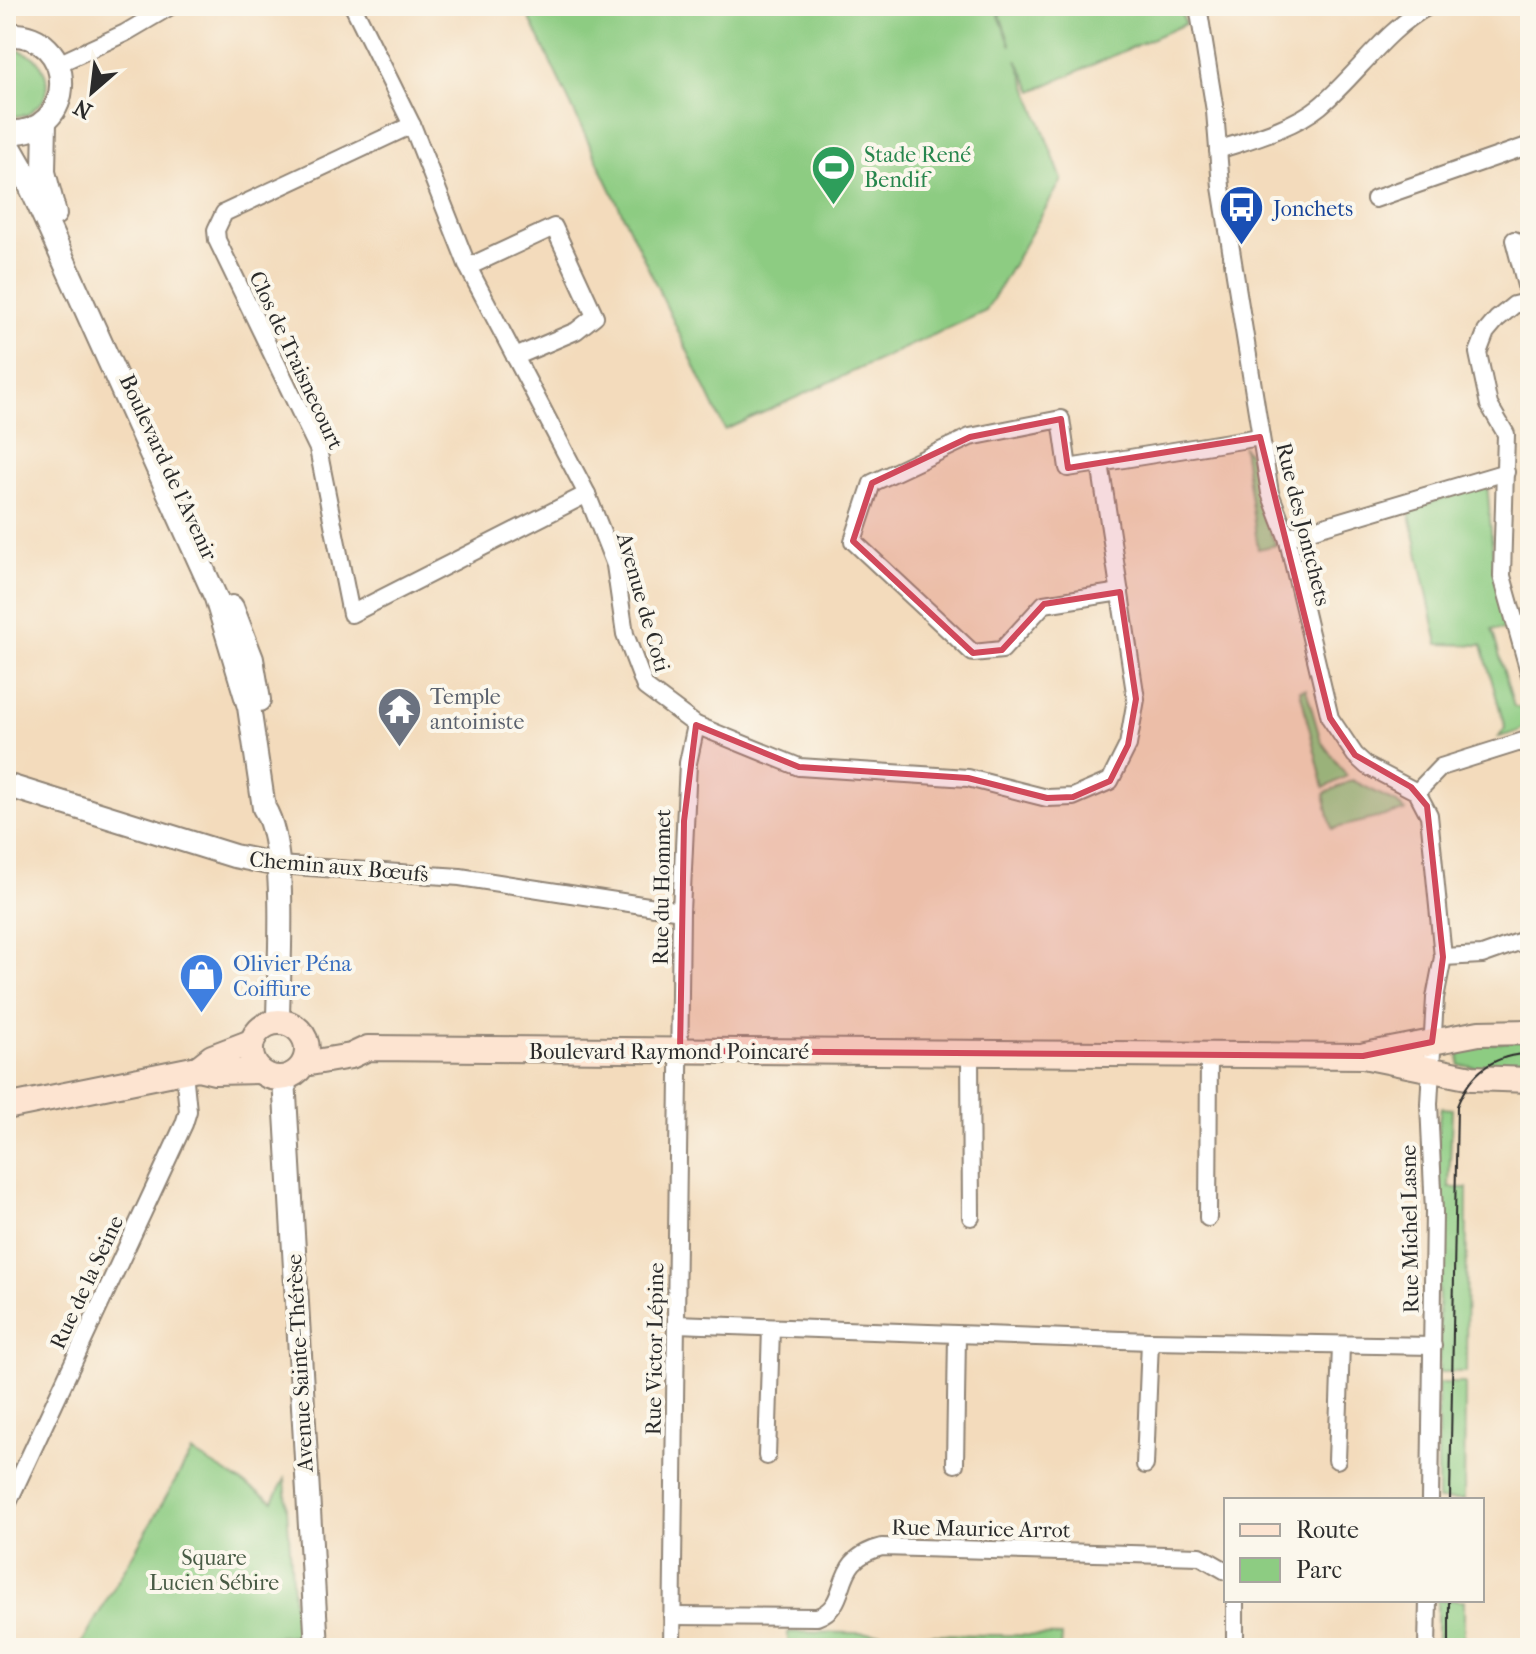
<svg xmlns="http://www.w3.org/2000/svg" width="1536" height="1654" font-family="'IM FELL French Canon',serif">
<style>
.green{fill:#8dcc82;stroke:#5c7c56;stroke-width:2}
.lines{fill:none;stroke-linecap:round;stroke-linejoin:round}
.minor-casing{stroke:#8f8374;stroke-width:20}
.tertiary-casing{stroke:#8f8374;stroke-width:26}
.secondary-casing{stroke:#8f8374;stroke-width:28}
.minor{stroke:#fff;stroke-width:16}
.tertiary{stroke:#fff;stroke-width:22}
.secondary{stroke:#fde4d1;stroke-width:24}
.tram{stroke:#2b2b2b;stroke-width:2}
.marked{fill:#d1495b;fill-opacity:0.2;stroke:#d1495b;stroke-width:6;stroke-linejoin:round}
.labels{text-anchor:middle;stroke-width:8;stroke-linejoin:round;paint-order:stroke}
.leisure-label{font-size:22px;fill:#27864d;stroke:#fbf7ec;text-anchor:start}
.transit-label{font-size:22px;fill:#164399;stroke:#fbf7ec;text-anchor:start}
.street-label{font-size:22px;fill:#2b2b2b;stroke:#fbf7ec}
.worship-label{font-size:22px;fill:#5b616d;stroke:#fbf7ec;text-anchor:start}
.shop-label{font-size:22px;fill:#366cbe;stroke:#fbf7ec;text-anchor:start}
.park-label{font-size:22px;fill:#485b45;stroke:#fbf7ec}
</style>
<rect width="100%" height="100%" fill="#fbf7ec"/>
<filter id="ink" filterUnits="userSpaceOnUse"><feTurbulence type="fractalNoise" baseFrequency=".0125" numOctaves="2"/><feDisplacementMap in="SourceGraphic" scale="16" xChannelSelector="R" yChannelSelector="G"/><feConvolveMatrix kernelMatrix="1 2 1 2 8 2 1 2 1" color-interpolation-filters="sRGB"/></filter>
<filter id="wash" filterUnits="userSpaceOnUse"><feTurbulence type="fractalNoise" baseFrequency=".006" numOctaves="4" result="noise"/><feDisplacementMap in="SourceGraphic" scale="32" xChannelSelector="R" yChannelSelector="G"/><feGaussianBlur stdDeviation="1.8" result="paint"/><feColorMatrix in="noise" values="0 0 0 0 0 0 0 0 0 0 0 0 0 0 0 0 0 1.4 0 .05"/><feComposite in="paint" operator="in"/></filter>
<g filter="url(#wash)">
<rect width="100%" height="100%" fill="#f3dbbc"/>
<g class="green">
<path d="M524,6H995L1011,46L997,6H1180L1185,24L1033,91L1017,60L1062,180L986,311L725,430Z"/>
<path d="M6,50C36,47 55,74 43,101L27,115L6,117Z"/>
<path d="M1243,447L1249,453L1263,517L1276,545L1258,549Z"/>
<path d="M1487,482L1495,579L1508,630L1492,629L1514,707L1530,710C1530,731 1516,732 1499,737L1505,728L1482,645L1438,644L1409,510Z"/>
<path d="M1306,689L1321,741L1347,776L1324,788L1300,690Z"/>
<path d="M1352,780L1397,803L1405,811L1332,829L1324,794Z"/>
<path d="M1530,1039V1076L1459,1065L1460,1047Z"/>
<path d="M1441,1108L1452,1109L1449,1188H1467L1466,1372H1439L1438,1126Z"/>
<path d="M1438,1383H1465L1464,1500H1438Z"/>
<path d="M192,1452L273,1501L285,1479L296,1635L269,1637L266,1648H79Z"/>
<rect x="1437" y="1600" width="27" height="48"/>
<path d="M788,1632L1062,1636L1061,1648H788Z"/>
</g>
</g>
<g filter="url(#ink)">
<g class="lines">
<defs>
<g id="minor">
<path d="M353,6L412,125L468,267L587,494L615,565L625,634L645,687L696,725L799,767L968,778L1047,798L1073,797L1110,781L1128,745L1136,699L1100,463"/>
<path d="M1198,6L1215,111L1221,187L1270,493L1287,537L1330,718L1355,755L1367,766L1417,792L1429,815L1443,957L1435,998L1429,1104L1434,1212L1430,1500"/>
<path d="M58,64L125,33L171,6"/>
<path d="M412,125L224,213L216,230L217,240L318,449L351,614L587,494"/>
<path d="M1218,150C1251,139 1293,128 1320,106C1357,75 1386,29 1429,6"/>
<path d="M1375,199L1530,145"/>
<path d="M1514,240L1530,301"/>
<path d="M468,267L554,227L595,316L576,331L515,357"/>
<path d="M1530,301L1514,305L1497,319L1486,332L1478,353L1489,405L1506,434L1502,576L1530,675"/>
<path d="M1287,537L1506,472"/>
<path d="M1120,592L1044,604L1002,650L973,653L853,541L872,483L970,437L1061,419L1068,468L1260,437"/>
<path d="M1417,792L1441,767L1530,739"/>
<path d="M278,865L460,877L681,911"/>
<path d="M1443,957L1482,955L1530,938"/>
<path d="M970,1053L971,1217"/>
<path d="M1208,1218L1209,1055"/>
<path d="M676,1324L1150,1341L1433,1346"/>
<path d="M767,1456L771,1328"/>
<path d="M1337,1460L1341,1345"/>
<path d="M955,1464L957,1335"/>
<path d="M1145,1465L1150,1341"/>
<path d="M6,1507L184,1124L188,1111L184,1071"/>
<path d="M672,1616L817,1617C854,1604 828,1560 882,1547L1200,1556L1226,1571"/>
<path d="M672,1648L681,911L688,763L696,725"/>
<path d="M1235,1648V1600"/>
<path d="M1427,1648L1428,1600"/>
</g>
<g id="tertiary">
<path d="M6,35C80,30 79,138 6,132"/>
<path d="M45,121L44,172L55,214"/>
<path d="M6,140L22,168L216,598L249,707L264,808C289,846 278,973 278,1022"/>
<path d="M232,607L252,659L259,700"/>
<path d="M6,785L234,856L278,865"/>
<path d="M284,1078L317,1648"/>
</g>
<g id="secondary">
<circle cx="279" cy="1050" r="28"/>
<path d="M1365,1055L1479,1033L1530,1032"/>
<path d="M304,1064L351,1056L368,1048L1363,1056L1472,1078L1530,1080"/>
<path d="M198,1068L212,1057L251,1042"/>
<path d="M6,1107L198,1068L215,1072L260,1071"/>
</g>
</defs>
<use href="#minor" class="minor-casing"/>
<use href="#tertiary" class="tertiary-casing"/>
<use href="#secondary" class="secondary-casing"/>
<use href="#minor" class="minor"/>
<use href="#tertiary" class="tertiary"/>
<use href="#secondary" class="secondary"/>
<g class="tram">
<path d="M1450,1500L1457,1106C1470,1073 1494,1054 1530,1054"/>
<path d="M1449,1648V1600"/>
</g>
</g>
</g>
<path class="marked" d="M1061,419L1068,468L1260,437L1330,718L1355,755L1411,787L1427,806L1443,957L1432,1042L1363,1056L680,1051L684,821L696,725L799,767L968,778L1047,798L1073,797L1110,781L1128,745L1136,699L1120,592L1044,604L1002,650L973,653L853,541L872,483L970,437Z"/>
<defs>
<symbol id="stadium-pin" viewBox="-11 -11 22 30"><path d="M0 17L-7.5 6A9.5 9.5 0 1 1 7.5 6Z" fill="#2e9e5b" stroke="#fbf7ec"/><path d="M0-5a6.5 5 0 1 0 0 10a6.5 5 0 1 0 0-10ZM-3.5-1.8h7v3.6h-7Z" fill="#fff"/></symbol>
<symbol id="bus-pin" viewBox="-11 -11 22 30"><path d="M0 17L-7.5 6A9.5 9.5 0 1 1 7.5 6Z" fill="#1a4fb4" stroke="#fbf7ec"/><path d="M-5-6H5V4H4V6H2V4H-2V6H-4V4H-5ZM-3.5-4V0h7V-4ZM-3.5 1.2v1.5H-2V1.2ZM2 1.2v1.5H3.5V1.2Z" fill="#fff"/></symbol>
<symbol id="temple-pin" viewBox="-11 -11 22 30"><path d="M0 17L-7.5 6A9.5 9.5 0 1 1 7.5 6Z" fill="#6b7280" stroke="#fbf7ec"/><path d="M0-6L5-2H3V0L6.5 2.5H4V6H1.5V3h-3V6H-4V2.5H-6.5L-3 0V-2H-5Z" fill="#fff"/></symbol>
<symbol id="shop-pin" viewBox="-11 -11 22 30"><path d="M0 17L-7.5 6A9.5 9.5 0 1 1 7.5 6Z" fill="#3f7fe0" stroke="#fbf7ec"/><path d="M-5-2.5h2.3a2.7 3.5 0 0 1 5.4 0H5L5.5 6h-11ZM-1.5-2.5h3a1.5 2.3 0 0 0-3 0Z" fill="#fff"/></symbol>
</defs>
<g fill-rule="evenodd">
<use href="#stadium-pin" x="808" y="142" width="51" height="69"/>
<use href="#bus-pin" x="1216" y="182" width="51" height="69"/>
<use href="#temple-pin" x="374" y="684" width="51" height="69"/>
<use href="#shop-pin" x="176" y="950" width="51" height="69"/>
</g>
<g class="labels">
<g class="leisure-label">
<text x="864" y="162">Stade René<tspan x="864" dy="25">Bendif</tspan></text>
</g>
<g class="transit-label">
<text x="1273" y="216">Jonchets</text>
</g>
<g class="street-label">
<text transform="translate(297 360) rotate(65)" y="8">Clos de Traisnecourt</text>
<text transform="translate(169 467) rotate(65)" y="8">Boulevard de l'Avenir</text>
<text transform="translate(1304 524) rotate(76)" y="8">Rue des Jontchets</text>
<text transform="translate(644 602) rotate(74)" y="8">Avenue de Coti</text>
<text transform="translate(339 866) rotate(5)" y="8">Chemin aux Bœufs</text>
<text transform="translate(661 887) rotate(-89)" y="8">Rue du Hommet</text>
<text x="669" y="1059">Boulevard Raymond Poincaré</text>
<text transform="translate(1409 1229) rotate(-91)" y="8">Rue Michel Lasne</text>
<text transform="translate(86 1282) rotate(-65)" y="8">Rue de la Seine</text>
<text transform="translate(654 1349) rotate(-89)" y="8">Rue Victor Lépine</text>
<text transform="translate(299 1363) rotate(-93)" y="8">Avenue Sainte-Thérèse</text>
<text transform="translate(981 1528) rotate(1)" y="8">Rue Maurice Arrot</text>
</g>
<g class="worship-label">
<text x="430" y="704">Temple<tspan x="430" dy="25">antoiniste</tspan></text>
</g>
<g class="shop-label">
<text x="233" y="971">Olivier Péna<tspan x="233" dy="25">Coiffure</tspan></text>
</g>
<g class="park-label">
<text x="214" y="1565">Square<tspan x="214" dy="25">Lucien Sébire</tspan></text>
</g>
</g>
<rect width="1536" height="1654" fill="none" stroke="#fbf7ec" stroke-width="32"/>
<rect x="1224" y="1498" width="260" height="104" fill="#fbf7ec" stroke="#a8a59f" stroke-width="2"/>
<rect x="1240" y="1524" width="40" height="12" fill="#fde4d1" stroke="#a8a59f" stroke-width="2"/>
<text x="1296" y="1538" font-size="24" fill="#2b2b2b">Route</text>
<rect x="1240" y="1558" width="40" height="24" fill="#8dcc82" stroke="#a8a59f" stroke-width="2"/>
<text x="1296" y="1578" font-size="24" fill="#2b2b2b">Parc</text>
<g transform="translate(92 92) rotate(208)" stroke="#fbf7ec" stroke-width="6" paint-order="stroke">
<path d="M0-6L14 30L0 20L-14 30Z" fill="#2b2b2b"/>
<text y="-12" font-size="22" font-weight="bold" text-anchor="middle" fill="#2b2b2b">N</text>
</g>
</svg>
